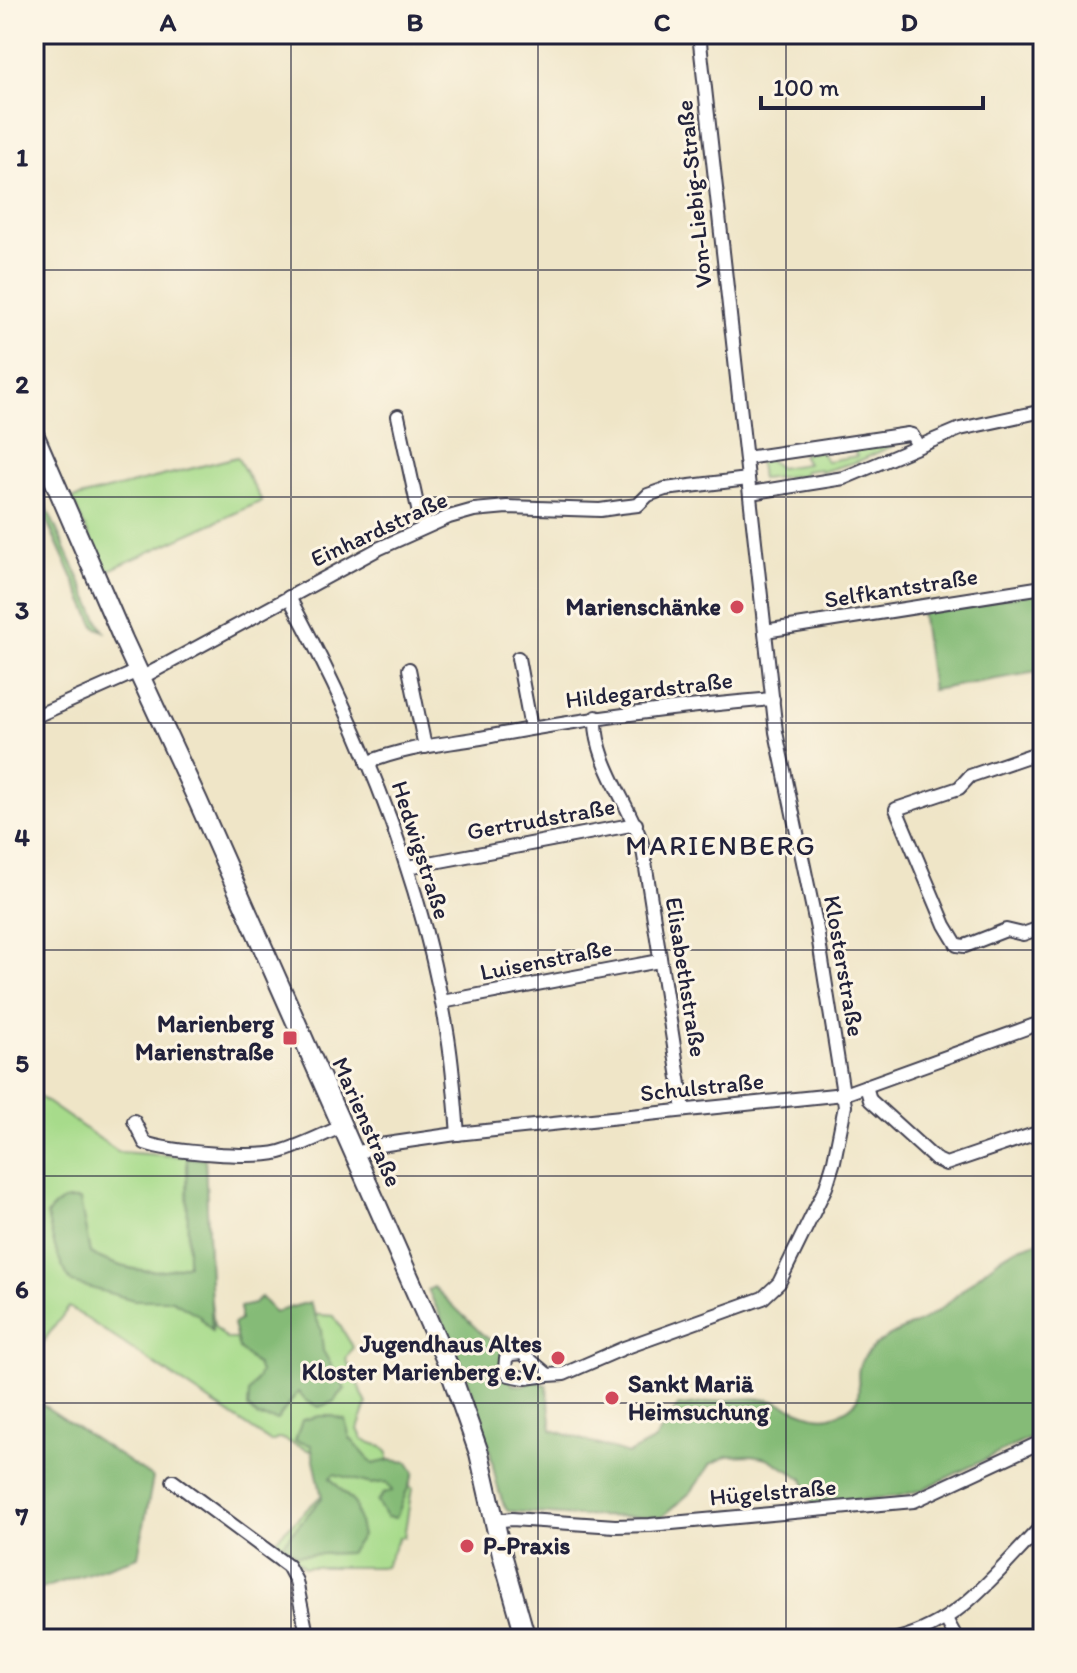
<svg xmlns="http://www.w3.org/2000/svg" width="1077" height="1673" font-family="Itim,sans-serif">
<style>
.green{fill:#a7db8b;stroke:#647e63;stroke-width:2}
.forest{fill:#85bb77;stroke:#546e59;stroke-width:2}
.lines{fill:none;stroke-linecap:round;stroke-linejoin:round}
.minor-casing{stroke:#413f50;stroke-width:16}
.secondary-casing{stroke:#413f50;stroke-width:22}
.minor{stroke:#fff;stroke-width:12}
.secondary{stroke:#fff;stroke-width:18}
.grid{fill:none;stroke:#22223b;stroke-width:2;stroke-opacity:0.55}
.poi-dot{fill:#d1495b;stroke:#fcf5e5;stroke-width:3}
.labels{text-anchor:middle;stroke-width:6;stroke-linejoin:round;paint-order:stroke}
.street-label{font-size:24px;fill:#22223b;stroke:#fcf5e5}
.poi-label{font-size:24px;font-weight:bold;fill:#22223b;stroke:#fcf5e5;text-anchor:end}
.quarter-label{font-size:28px;letter-spacing:2px;fill:#22223b;stroke:#fcf5e5}
.neatline{fill:none;stroke:#22223b;stroke-width:3}
.grid-label{font-size:26px;text-anchor:middle;font-weight:bold;fill:#22223b}
</style>
<rect width="100%" height="100%" fill="#fcf5e5"/>
<filter id="ink" filterUnits="userSpaceOnUse"><feTurbulence type="fractalNoise" baseFrequency=".0125" numOctaves="2"/><feDisplacementMap in="SourceGraphic" scale="16" xChannelSelector="R" yChannelSelector="G"/><feConvolveMatrix kernelMatrix="1 2 1 2 8 2 1 2 1" color-interpolation-filters="sRGB"/></filter>
<filter id="wash" filterUnits="userSpaceOnUse"><feTurbulence type="fractalNoise" baseFrequency=".006" numOctaves="4" result="noise"/><feDisplacementMap in="SourceGraphic" scale="32" xChannelSelector="R" yChannelSelector="G"/><feGaussianBlur stdDeviation="1.8" result="paint"/><feColorMatrix in="noise" values="0 0 0 0 0 0 0 0 0 0 0 0 0 0 0 0 0 1.4 0 .05"/><feComposite in="paint" operator="in"/></filter>
<g filter="url(#wash)">
<rect width="100%" height="100%" fill="#efe5c7"/>
<g class="green">
<path d="M886,441L892,446L859,461L821,472L820,469L805,471L804,475L761,479L759,462L768,459L779,468L807,464L802,454L819,451L827,461L857,456L850,446Z"/>
<path d="M237,457L262,501L105,572L72,499Z"/>
<path d="M34,1093L119,1152L205,1158L210,1292L214,1326L226,1339H261L307,1314L334,1316L353,1347L346,1359L367,1404L358,1429L363,1440L383,1447L388,1453V1468L399,1475L412,1488L404,1537L399,1538L385,1567H304L275,1540L328,1489L318,1454L280,1438L271,1442L69,1307L34,1354Z"/>
</g>
<g class="forest">
<path d="M34,480L101,626L104,631L95,627L34,493Z"/>
<path d="M1043,592V671L932,690L921,611Z"/>
<path d="M205,1158L212,1331L198,1315L172,1300H134L72,1283C57,1260 53,1242 47,1215C56,1202 64,1199 80,1200L90,1253C120,1269 155,1277 188,1264L187,1159Z"/>
<path d="M1043,1240V1432L921,1490L899,1496L813,1505L803,1479L767,1458L752,1455L727,1456L711,1464L691,1492L662,1517L576,1516L509,1511C498,1503 493,1462 489,1447C476,1393 452,1340 428,1290L434,1287L481,1333L505,1351L501,1363L513,1385H524L536,1380L547,1386L552,1430L628,1454L655,1440L678,1406C704,1404 739,1396 764,1399C787,1401 811,1423 834,1415C877,1401 847,1380 864,1357C879,1336 911,1328 932,1315C958,1298 988,1262 1014,1250C1023,1246 1034,1244 1043,1240Z"/>
<path d="M261,1297L274,1312L310,1302L321,1330L323,1351L345,1389L333,1402L319,1407L306,1401L298,1392L277,1420L258,1417L248,1408L249,1393L260,1373L257,1365L239,1349L233,1324L240,1320V1307L254,1304Z"/>
<path d="M34,1399L153,1478L138,1557L34,1591Z"/>
<path d="M320,1416H333L345,1420L350,1438L373,1464L390,1460L408,1462L414,1473L396,1518L386,1517L377,1502L383,1494L392,1491L386,1482L371,1484L334,1474L330,1478L355,1504L362,1536L349,1553L297,1555L282,1544L322,1498L311,1445L295,1441L302,1420Z"/>
</g>
</g>
<g filter="url(#ink)">
<g class="lines">
<defs>
<g id="minor">
<path d="M398,416L418,509L425,526"/>
<path d="M746,458L908,434L912,435L918,446"/>
<path d="M750,493L844,478L960,429L1043,411"/>
<path d="M289,597C362,732 422,878 447,1031C453,1065 455,1100 458,1134"/>
<path d="M765,631L1043,587"/>
<path d="M518,658L531,728"/>
<path d="M409,669L425,747"/>
<path d="M141,678L380,548L449,517L474,510L507,507L600,510L621,507L638,505L648,495L665,489L748,479"/>
<path d="M34,717L138,671"/>
<path d="M596,717C594,760 628,802 642,843L684,1110"/>
<path d="M1043,751L970,776L959,788L896,809L945,925L957,945L965,946L1006,930L1023,934L1043,927"/>
<path d="M367,763C404,747 446,744 486,737C581,719 676,707 773,699"/>
<path d="M408,867L636,824"/>
<path d="M442,1002L659,961"/>
<path d="M866,1086L870,1100L935,1159L946,1164L1043,1131"/>
<path d="M134,1121L145,1143C170,1152 254,1159 280,1152C301,1146 322,1135 343,1126"/>
<path d="M355,1155L373,1146L456,1134L844,1094L1043,1022"/>
<path d="M548,1375L525,1378L509,1375L505,1370L506,1358L511,1354L522,1353L548,1375L564,1374L624,1348L763,1298L779,1283L826,1187L834,1161L845,1106L817,929L776,732L699,34"/>
<path d="M173,1481L288,1566L296,1581L308,1639"/>
<path d="M493,1521L512,1519L615,1526L650,1525L914,1501L1043,1441"/>
<path d="M946,1619L957,1639"/>
<path d="M897,1639C962,1623 998,1570 1043,1525"/>
</g>
<path id="secondary" d="M34,434L123,639L198,801L448,1365L479,1453L502,1554L526,1639"/>
</defs>
<use href="#minor" class="minor-casing"/>
<use href="#secondary" class="secondary-casing"/>
<use href="#minor" class="minor"/>
<use href="#secondary" class="secondary"/>
</g>
</g>
<path class="grid" d="M291,34V1639M538,34V1639M786,34V1639M34,270H1043M34,497H1043M34,723H1043M34,950H1043M34,1176H1043M34,1403H1043"/>
<g class="poi-dot">
<circle cx="737" cy="607" r="8"/>
<rect x="282" y="1030" width="16" height="16" rx="4"/>
<circle cx="558" cy="1358" r="8"/>
<circle cx="612" cy="1398" r="8"/>
<circle cx="467" cy="1546" r="8"/>
</g>
<g class="labels">
<g class="street-label">
<text transform="translate(694 194) rotate(-96)" y="8">Von-Liebig-Straße</text>
<text transform="translate(379 529) rotate(-25)" y="8">Einhardstraße</text>
<text transform="translate(901 588) rotate(-9)" y="8">Selfkantstraße</text>
<text transform="translate(649 690) rotate(-7)" y="8">Hildegardstraße</text>
<text transform="translate(541 819) rotate(-10)" y="8">Gertrudstraße</text>
<text transform="translate(421 850) rotate(72)" y="8">Hedwigstraße</text>
<text transform="translate(546 960) rotate(-11)" y="8">Luisenstraße</text>
<text transform="translate(844 966) rotate(80)" y="8">Klosterstraße</text>
<text transform="translate(686 977) rotate(81)" y="8">Elisabethstraße</text>
<text transform="translate(702 1087) rotate(-6)" y="8">Schulstraße</text>
<text transform="translate(367 1122) rotate(66)" y="8">Marienstraße</text>
<text transform="translate(773 1492) rotate(-5)" y="8">Hügelstraße</text>
</g>
<g class="poi-label">
<text x="721" y="615">Marienschänke</text>
<text x="274" y="1032">Marienberg<tspan x="274" dy="28">Marienstraße</tspan></text>
<text x="542" y="1352">Jugendhaus Altes<tspan x="542" dy="28">Kloster Marienberg e.V.</tspan></text>
<text x="628" y="1392" text-anchor="start">Sankt Mariä<tspan x="628" dy="28">Heimsuchung</tspan></text>
<text x="483" y="1554" text-anchor="start">P-Praxis</text>
</g>
<g class="quarter-label">
<text x="721" y="855">MARIENBERG</text>
</g>
</g>
<rect width="1077" height="1673" fill="none" stroke="#fcf5e5" stroke-width="88"/>
<path d="M761 96v12h222v-12" fill="none" stroke="#22223b" stroke-width="4"/>
<text x="773" y="96" font-size="24" fill="#22223b" stroke="#fcf5e5" stroke-width="6" paint-order="stroke">100 m</text>
<rect x="44" y="44" width="989" height="1585" class="neatline"/>
<g class="grid-label">
<text x="168" y="31">A</text>
<text x="415" y="31">B</text>
<text x="662" y="31">C</text>
<text x="909" y="31">D</text>
<text x="22" y="166">1</text>
<text x="22" y="393">2</text>
<text x="22" y="619">3</text>
<text x="22" y="846">4</text>
<text x="22" y="1072">5</text>
<text x="22" y="1298">6</text>
<text x="22" y="1525">7</text>
</g>
</svg>
